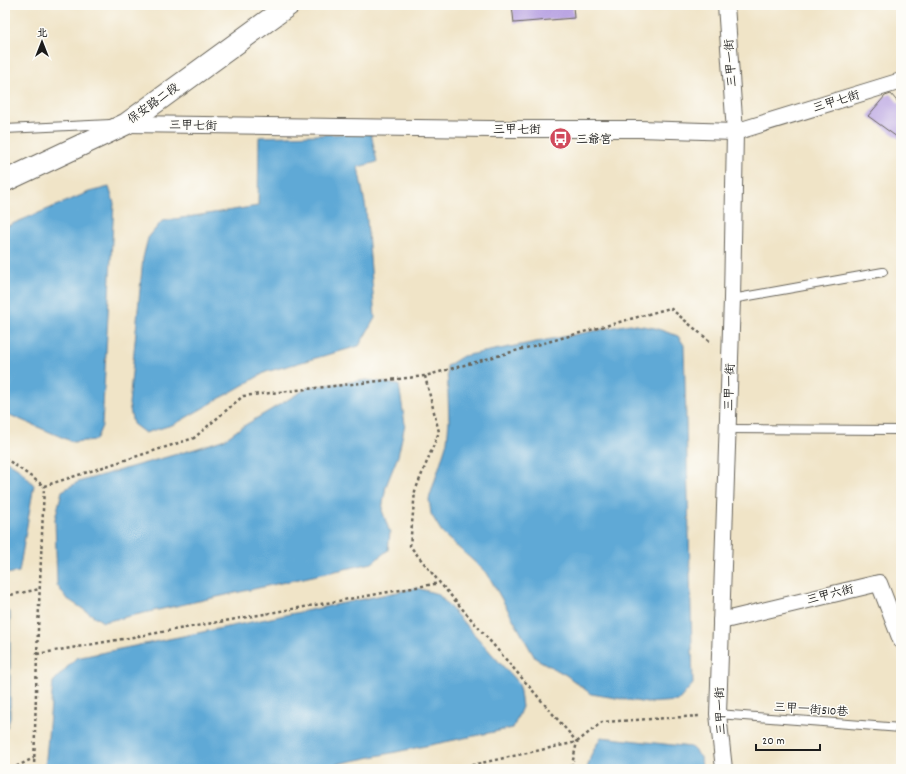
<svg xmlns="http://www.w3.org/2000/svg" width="906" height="774" font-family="Dekko,'LXGW WenKai TC',sans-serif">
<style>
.water{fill:#5ea9d6;stroke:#3d6279}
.building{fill:#af96df}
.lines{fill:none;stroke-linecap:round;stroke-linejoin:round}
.service-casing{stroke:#666258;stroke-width:10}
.minor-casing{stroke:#666258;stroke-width:18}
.tertiary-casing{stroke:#666258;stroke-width:23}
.path{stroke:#666258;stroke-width:2.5;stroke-dasharray:3 3;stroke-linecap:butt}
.service{stroke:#fff;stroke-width:8}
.minor{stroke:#fff;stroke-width:16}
.tertiary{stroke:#fff;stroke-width:21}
.labels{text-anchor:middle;stroke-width:3;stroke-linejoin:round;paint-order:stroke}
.street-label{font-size:12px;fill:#1c1c1c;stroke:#fdfcf7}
.poi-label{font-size:12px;fill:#1c1c1c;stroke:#fdfcf7;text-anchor:start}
</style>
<rect width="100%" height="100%" fill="#fdfcf7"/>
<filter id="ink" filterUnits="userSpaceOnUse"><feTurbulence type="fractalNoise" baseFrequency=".025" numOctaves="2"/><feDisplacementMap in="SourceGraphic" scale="8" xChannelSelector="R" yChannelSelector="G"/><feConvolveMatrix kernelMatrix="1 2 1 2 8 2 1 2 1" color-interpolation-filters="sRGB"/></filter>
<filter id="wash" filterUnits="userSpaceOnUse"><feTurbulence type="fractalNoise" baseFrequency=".012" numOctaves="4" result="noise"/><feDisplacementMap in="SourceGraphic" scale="16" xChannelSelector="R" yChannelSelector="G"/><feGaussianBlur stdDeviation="0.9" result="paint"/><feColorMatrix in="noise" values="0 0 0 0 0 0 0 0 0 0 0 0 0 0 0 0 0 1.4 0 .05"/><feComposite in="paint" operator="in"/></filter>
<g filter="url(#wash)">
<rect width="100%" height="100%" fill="#f0e4c7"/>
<g class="water">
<path d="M371,133L377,162L358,167L366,209L375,318L359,346L266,372L175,424L145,433L133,424L129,404L143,258L148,238L162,221L258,206L259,137Z"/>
<path d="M109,187L114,203L102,426L96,440L73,442L5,413V227L89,192Z"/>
<path d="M630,324L655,328L678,336L684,345L693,684L678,701L647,703L591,694L566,675L535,658L487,573L443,534L431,514L429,499L447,442L449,421L447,366L463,356Z"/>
<path d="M367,380L399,385L405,424L398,456L386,486L382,510L390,533L388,550L372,563L103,622L66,598L57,585L55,519L62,491L78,482L195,449L225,439L242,427L309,387Z"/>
<path d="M5,460L18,468L34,485L19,572L5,574Z"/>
<path d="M417,588L438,594L519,684L522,707L513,728L313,769H45L53,682L76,658Z"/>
<path d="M5,610L10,612V718L7,728L5,730Z"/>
<path d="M601,737L691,747L701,757L702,769H587L591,755Z"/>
</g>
<g id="blocks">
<g class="building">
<path d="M512,5H573L574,18L514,23Z"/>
<path d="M891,94L901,106V140L868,116L885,96Z"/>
</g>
</g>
</g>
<g filter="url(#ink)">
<use href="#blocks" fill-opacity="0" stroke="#666258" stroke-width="1"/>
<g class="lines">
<defs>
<g id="service">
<path d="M5,129L111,124"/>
<path d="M732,299L883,272"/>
<path d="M727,429L899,430"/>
<path d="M718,714L901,728"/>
</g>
<g id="minor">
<path d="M126,124L490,129H639L735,132L901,81"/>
<path d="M721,621L879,583L901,640"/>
<path d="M724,769L718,714L732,299L735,132L726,5"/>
</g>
<path id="tertiary" d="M5,181L126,124L289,5"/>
</defs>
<use href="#service" class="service-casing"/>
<use href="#minor" class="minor-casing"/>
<use href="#tertiary" class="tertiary-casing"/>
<g class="path">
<path d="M425,376L439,432L415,491L410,546L440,583L577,742L571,769"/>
<path d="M5,458L44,486L194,438L243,396L425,376L670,308L712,343"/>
<path d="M5,596L40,589"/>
<path d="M37,654L440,583"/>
<path d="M11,769L34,758"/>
<path d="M34,769L37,654L44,486"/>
<path d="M454,769L577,742L602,722L700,716"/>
</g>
<use href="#service" class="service"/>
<use href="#minor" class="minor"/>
<use href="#tertiary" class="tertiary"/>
</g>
</g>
<defs>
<symbol id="bus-disc" viewBox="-11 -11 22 22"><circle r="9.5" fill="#d1495b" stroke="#fdfcf7"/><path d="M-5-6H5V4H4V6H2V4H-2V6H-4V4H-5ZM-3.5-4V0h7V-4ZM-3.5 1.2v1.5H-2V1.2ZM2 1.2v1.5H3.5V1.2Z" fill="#fff"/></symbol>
</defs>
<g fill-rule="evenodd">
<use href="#bus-disc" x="548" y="126" width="25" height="25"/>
</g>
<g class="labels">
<g class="street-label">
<text transform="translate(730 63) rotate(-94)" y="4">三甲一街</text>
<text transform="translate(836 101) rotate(-17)" y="4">三甲七街</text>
<text transform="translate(153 103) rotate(-36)" y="4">保安路二段</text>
<text transform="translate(193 125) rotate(1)" y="4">三甲七街</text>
<text x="517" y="133">三甲七街</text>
<text transform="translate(729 387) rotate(-88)" y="4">三甲一街</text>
<text transform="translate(830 594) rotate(-14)" y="4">三甲六街</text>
<text transform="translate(811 709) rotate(4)" y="4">三甲一街510巷</text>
<text transform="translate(720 711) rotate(-92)" y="4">三甲一街</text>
</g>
<g class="poi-label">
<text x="576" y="143">三爺宮</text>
</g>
</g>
<rect width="906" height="774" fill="none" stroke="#fdfcf7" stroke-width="20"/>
<g transform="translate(42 42)" stroke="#fdfcf7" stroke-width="3" paint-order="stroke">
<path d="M0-3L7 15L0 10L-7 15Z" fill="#1c1c1c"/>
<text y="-6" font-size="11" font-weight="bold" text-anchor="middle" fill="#1c1c1c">北</text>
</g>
<path d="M756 744v6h64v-6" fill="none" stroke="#1c1c1c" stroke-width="2"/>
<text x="762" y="744" font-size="12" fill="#1c1c1c" stroke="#fdfcf7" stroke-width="3" paint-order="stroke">20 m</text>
</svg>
